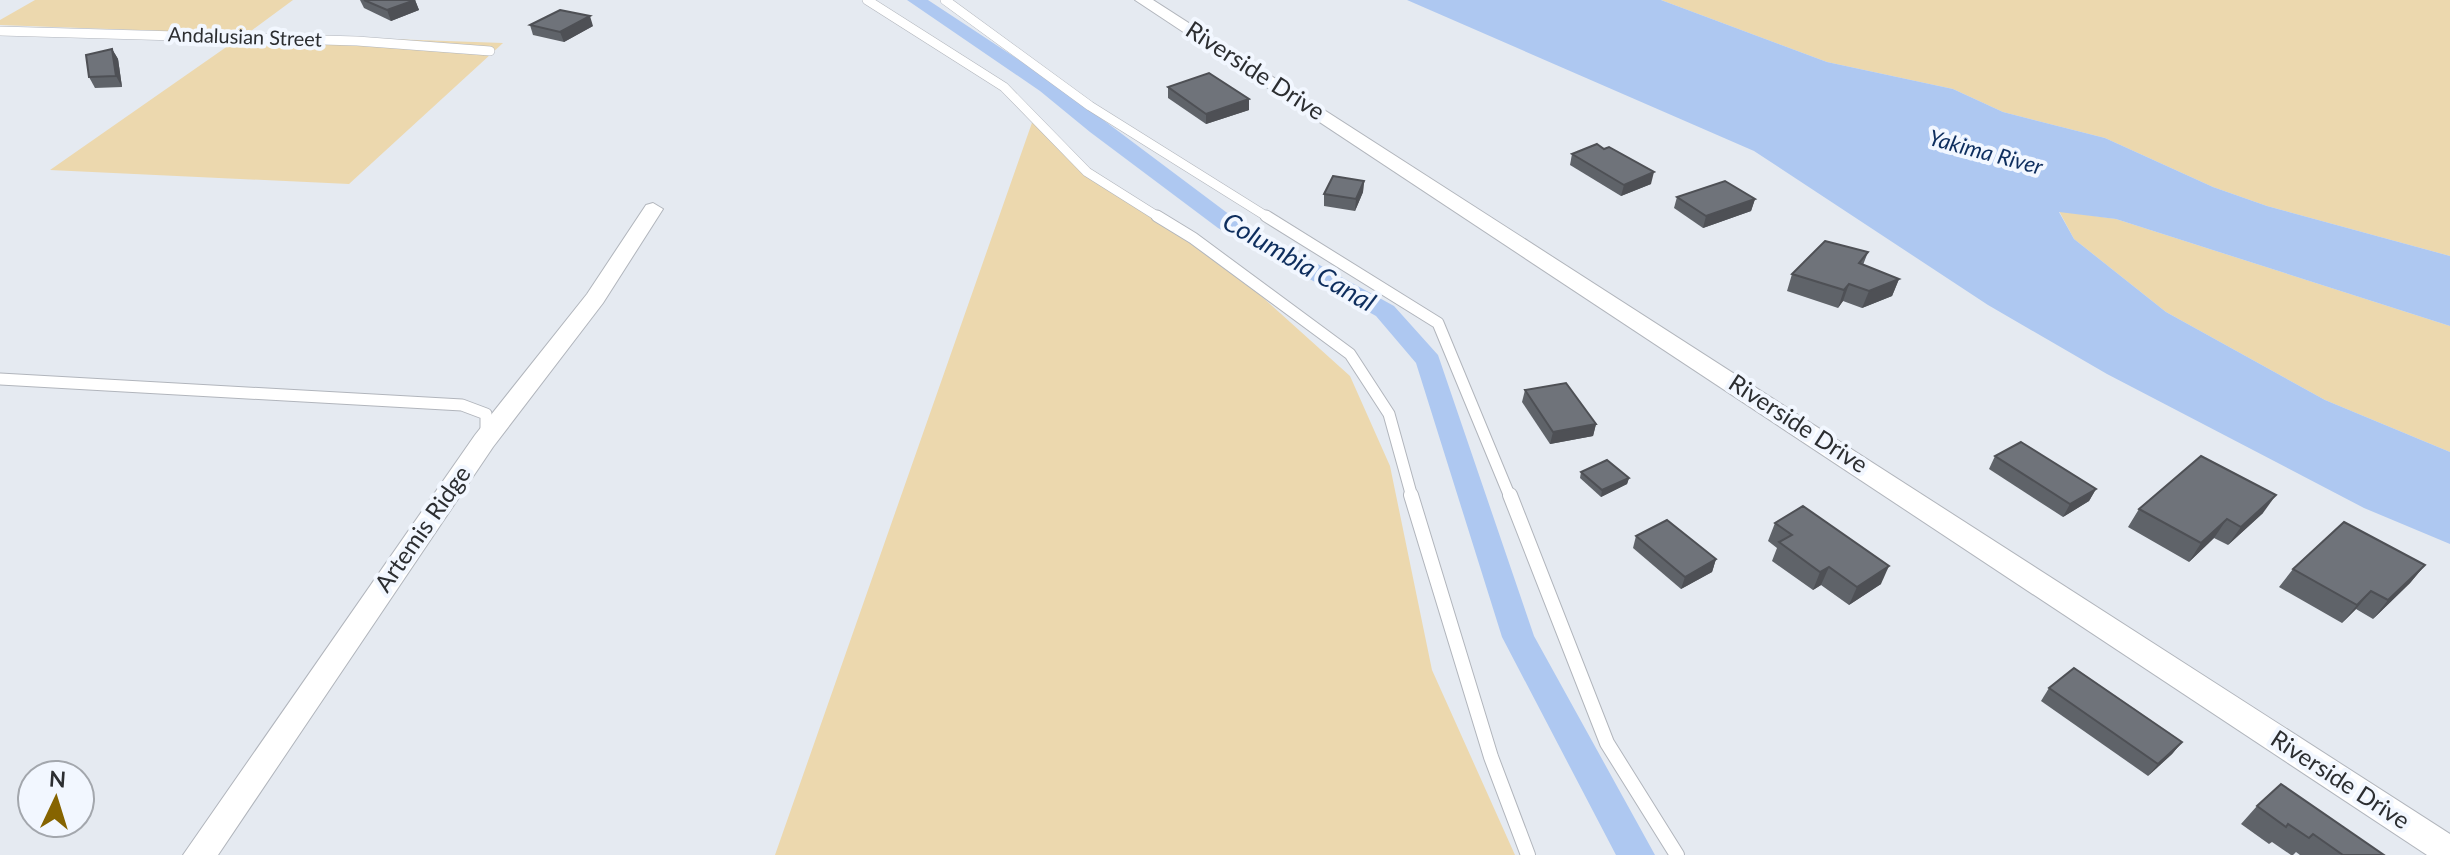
<svg xmlns="http://www.w3.org/2000/svg" width="2450" height="855" font-family="Lato,sans-serif">
<style>
.green{fill:#ecd8ae}
.water{fill:#aec8f1}
.lines{fill:none;stroke-linecap:round;stroke-linejoin:round}
.canal{fill:#aec8f1;fill-rule:evenodd}
.lane-far2-casing{stroke:#b1b5bc;stroke-width:10}
.lane-far1-casing{stroke:#b1b5bc;stroke-width:13}
.lane-casing{stroke:#b1b5bc;stroke-width:16}
.street-casing{stroke:#b1b5bc;stroke-width:2}
.lane-far2{stroke:#fff;stroke-width:9}
.lane-far1{stroke:#fff;stroke-width:11}
.lane{stroke:#fff;stroke-width:14}
.street{fill:#fff;fill-rule:evenodd}
.wall{fill:#5f6369}
.shaded-wall{fill:#4e5055}
.building{fill:#6f737a;stroke:#4e5055;stroke-width:2}
.labels{text-anchor:middle;stroke-width:8;stroke-linejoin:round;paint-order:stroke}
.far-street-label{font-size:20px;fill:#2c2e31;stroke:#f2f7ff}
.far-water-label{font-size:22px;font-style:italic;fill:#0e2e5e;stroke:#f2f7ff}
.street-label{font-size:24px;fill:#2c2e31;stroke:#f2f7ff}
.water-label{font-size:26px;font-style:italic;fill:#0e2e5e;stroke:#f2f7ff}
</style>
<rect width="100%" height="100%" fill="#e5eaf1"/>
<g class="green">
<path d="M35,0H293L247,34L503,43L349,184L50,170L245,34L0,25V20Z"/>
<path d="M1661,0H2450V256L2267,206L2213,187L2105,138L2003,112L1953,89L1827,62Z"/>
<path d="M1034,117L1070,154L1260,295L1350,376L1390,466L1432,670L1515,855H775Z"/>
<path d="M2059,211L2116,219L2450,326V452L2325,400L2166,312L2074,239Z"/>
</g>
<path class="water" d="M1407,0H1661L1827,62L1953,89L2003,112L2105,138L2213,187L2267,206L2450,256V326L2116,219L2059,212L2074,239L2166,312L2325,400L2450,452V544L2364,508L2107,374L1988,305L1754,151Z"/>
<g class="lines">
<path class="canal" d="M907,0H928L1054,83L1234,218L1394,306L1438,355L1534,636L1655,855H1616L1502,637L1416,363L1376,316L1218,228L1090,132L1040,91Z"/>
<defs>
<g id="lane-far2">
<path d="M867,0L1004,87L1087,172L1160,218"/>
<path d="M945,0L1090,106L1269,218"/>
<path d="M0,31L357,41L490,51"/>
</g>
<g id="lane-far1">
<path d="M1157,216L1193,238L1350,354L1389,414L1412,497"/>
<path d="M1266,216L1438,323L1510,497"/>
<path d="M0,379L462,405L486,414V434"/>
</g>
<g id="lane">
<path d="M1411,495L1491,757L1528,855"/>
<path d="M1510,495L1607,743L1677,855"/>
</g>
<g id="street">
<path d="M1135,0H1153L2450,834V855H2427Z"/>
<path d="M653,203L663,209L603,303L493,447L218,855H183L475,435L587,294L646,205Z"/>
</g>
</defs>
<use href="#lane-far2" class="lane-far2-casing"/>
<use href="#lane-far1" class="lane-far1-casing"/>
<use href="#lane" class="lane-casing"/>
<use href="#street" class="street-casing"/>
<use href="#lane-far2" class="lane-far2"/>
<use href="#lane-far1" class="lane-far1"/>
<use href="#lane" class="lane"/>
<use href="#street" class="street"/>
</g>
<g class="wall">
<path d="M360,0H415L419,10L391,21L364,8Z"/>
<path d="M530,25L593,26L564,42L533,35Z"/>
<path d="M112,49L118,59L122,87L95,88L89,77Z"/>
<path d="M1168,87L1249,110L1206,124L1168,98Z"/>
<path d="M1572,154L1651,184L1621,196L1570,165Z"/>
<path d="M1364,181L1363,192L1355,211L1324,206V194Z"/>
<path d="M1677,197L1755,199L1751,211L1703,228L1674,208Z"/>
<path d="M1868,252L1863,265L1899,279L1892,296L1862,308L1843,301L1838,308L1787,291L1792,274Z"/>
<path d="M1525,390L1596,424L1593,436L1550,444L1522,402Z"/>
<path d="M1995,456L2096,489L2089,501L2063,517L1989,469Z"/>
<path d="M1581,472L1629,478L1627,484L1601,497L1580,478Z"/>
<path d="M2139,509L2263,513L2228,545L2214,538L2189,562L2128,527Z"/>
<path d="M1775,523L1881,584L1849,605L1821,585L1813,590L1772,561L1777,548L1768,541Z"/>
<path d="M1636,536L1716,559L1712,572L1681,589L1633,548Z"/>
<path d="M2425,565L2410,583L2373,619L2356,609L2342,623L2279,587L2293,569Z"/>
<path d="M2049,688L2182,742L2172,754L2148,776L2041,701Z"/>
<path d="M2257,806L2384,855H2300L2296,852L2293,855H2291L2272,842L2269,844L2241,824Z"/>
</g>
<g class="shaded-wall">
<path d="M415,0L419,10L391,21L387,10Z"/>
<path d="M590,16L593,26L564,42L560,32Z"/>
<path d="M112,49L118,59L122,87L116,76Z"/>
<path d="M1249,99V110L1206,124V114Z"/>
<path d="M1654,172L1651,184L1621,196L1624,185Z"/>
<path d="M1364,181L1363,192L1355,211L1356,199Z"/>
<path d="M1755,199L1751,211L1703,228L1706,216Z"/>
<path d="M1899,279L1892,296L1862,308L1869,291Z"/>
<path d="M1849,284L1843,301L1838,308L1844,290Z"/>
<path d="M1596,424L1593,436L1550,444L1553,432Z"/>
<path d="M1629,478L1627,484L1601,497L1602,490Z"/>
<path d="M2096,489L2089,501L2063,517L2070,504Z"/>
<path d="M2276,495L2263,513L2228,545L2241,527Z"/>
<path d="M2227,519L2214,538L2189,562L2201,543Z"/>
<path d="M1716,559L1712,572L1681,589L1685,577Z"/>
<path d="M2425,565L2410,583L2373,619L2388,600Z"/>
<path d="M1889,566L1881,584L1849,605L1857,587Z"/>
<path d="M1829,567L1821,585L1813,590L1820,572Z"/>
<path d="M2371,591L2356,609L2342,623L2357,605Z"/>
<path d="M2182,742L2172,754L2148,776L2158,764Z"/>
</g>
<g class="building">
<path d="M364,0H415L387,10Z"/>
<path d="M560,10L590,16L560,32L530,25Z"/>
<path d="M112,49L116,76L89,77L86,55Z"/>
<path d="M1209,73L1249,99L1206,114L1168,87Z"/>
<path d="M1597,144L1604,149L1609,147L1654,172L1624,185L1572,154Z"/>
<path d="M1333,176L1364,181L1356,199L1324,194Z"/>
<path d="M1725,181L1755,199L1706,216L1677,197Z"/>
<path d="M1825,241L1868,252L1859,263L1899,279L1869,291L1849,284L1844,290L1792,274Z"/>
<path d="M1566,383L1596,424L1553,432L1525,390Z"/>
<path d="M2021,442L2096,489L2070,504L1995,456Z"/>
<path d="M2201,456L2276,495L2241,527L2227,519L2201,543L2139,509Z"/>
<path d="M1607,460L1629,478L1602,490L1581,472Z"/>
<path d="M1803,506L1889,566L1857,587L1829,567L1820,572L1779,542L1792,535L1775,523Z"/>
<path d="M1667,520L1716,559L1685,577L1636,536Z"/>
<path d="M2344,522L2425,565L2388,600L2371,591L2357,605L2293,569Z"/>
<path d="M2074,668L2182,742L2158,764L2049,688Z"/>
<path d="M2281,784L2384,855H2343L2313,834L2309,838L2288,824L2286,827L2257,806Z"/>
</g>
<g class="labels">
<g class="far-street-label">
<text transform="translate(245 37) rotate(2)" y="7">Andalusian Street</text>
</g>
<g class="far-water-label">
<text transform="translate(1986 152) rotate(15)" y="8">Yakima River</text>
</g>
<g class="street-label">
<text transform="translate(1255 71) rotate(33)" y="8">Riverside Drive</text>
<text transform="translate(1798 424) rotate(33)" y="8">Riverside Drive</text>
<text transform="translate(423 529) rotate(-55)" y="8">Artemis Ridge</text>
<text transform="translate(2340 780) rotate(33)" y="8">Riverside Drive</text>
</g>
<g class="water-label">
<text transform="translate(1299 262) rotate(30)" y="9">Columbia Canal</text>
</g>
</g>
<g transform="translate(56 799) rotate(4)"><circle r="38" fill="#f2f7ff" stroke="#a3a7ad" stroke-width="2"/>
<path d="M0-6L14 30L0 20L-14 30Z" fill="#866400"/>
<text y="-12" font-size="22" font-weight="bold" text-anchor="middle" fill="#2c2e31">N</text>
</g>
</svg>
